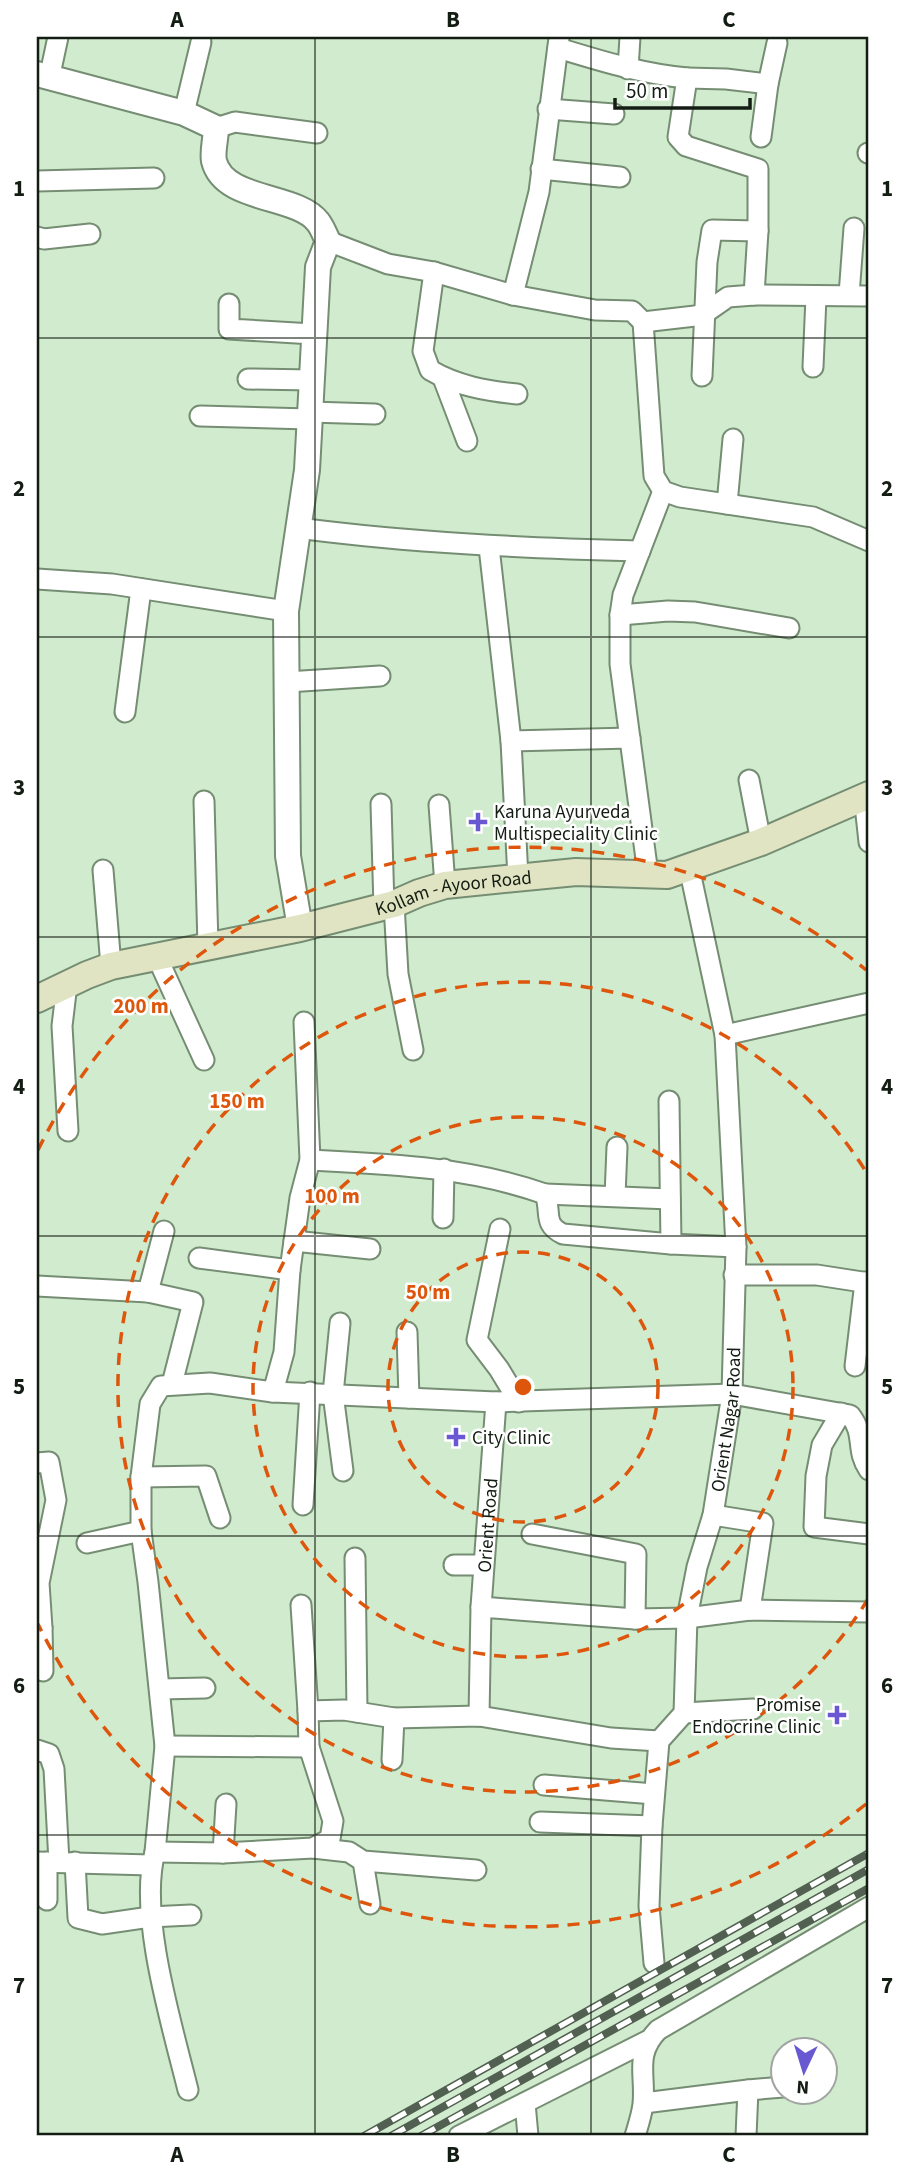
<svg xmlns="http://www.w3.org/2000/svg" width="906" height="2173" font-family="'Source Sans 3',sans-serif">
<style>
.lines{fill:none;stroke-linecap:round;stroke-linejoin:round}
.minor-casing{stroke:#758d73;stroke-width:23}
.tertiary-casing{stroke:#758d73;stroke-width:28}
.secondary-casing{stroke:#758d73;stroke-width:30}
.minor{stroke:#fff;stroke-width:19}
.tertiary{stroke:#fff;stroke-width:24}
.secondary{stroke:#e1e4c2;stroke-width:26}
.rail-casing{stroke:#516050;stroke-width:8}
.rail{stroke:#fff;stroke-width:5;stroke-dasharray:16;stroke-linecap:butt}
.grid{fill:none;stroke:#141d13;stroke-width:2;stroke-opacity:0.55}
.ring{fill:none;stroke:#dd560c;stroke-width:3.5;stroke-dasharray:12 9}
.poi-dot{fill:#6859d2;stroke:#fff;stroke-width:2.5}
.labels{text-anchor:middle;stroke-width:5;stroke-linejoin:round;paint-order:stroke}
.poi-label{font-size:19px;fill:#141d13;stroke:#fff;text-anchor:start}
.street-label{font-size:19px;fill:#141d13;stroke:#fff}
.centre{fill:#dd560c;stroke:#fff;stroke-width:3.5}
.ring-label{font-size:21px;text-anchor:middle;font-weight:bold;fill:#dd560c;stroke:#fff;stroke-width:5;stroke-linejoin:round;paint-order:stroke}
.neatline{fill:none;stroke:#141d13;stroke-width:2.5}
.grid-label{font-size:23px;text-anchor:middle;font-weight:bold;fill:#141d13}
</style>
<rect width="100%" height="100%" fill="#d1ebce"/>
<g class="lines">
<defs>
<g id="minor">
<path d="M558,48C601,61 642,74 687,78L678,137L686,146L758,169V231L754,295"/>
<path d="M628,69L630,37"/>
<path d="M687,78L726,79L768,84L761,137"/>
<path d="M49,79L58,37"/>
<path d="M768,84L777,43"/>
<path d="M548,109L614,114"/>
<path d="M184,113L201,42"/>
<path d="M216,128L235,122L317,133"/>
<path d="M868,153H869"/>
<path d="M541,169L620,177"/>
<path d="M37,181L154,178"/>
<path d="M37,237L44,239L90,234"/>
<path d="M328,241L388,264L434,272L513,295L595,310L632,311L643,322L695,316L705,313L728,297L754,295L869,296"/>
<path d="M434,272L423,351L430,370C457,386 487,391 517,394"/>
<path d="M513,295L539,192L559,38"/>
<path d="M849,295L854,228"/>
<path d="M229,304V329L313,334"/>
<path d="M643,322L654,476L663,491L680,497L813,517L869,541"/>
<path d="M813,367L816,297"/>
<path d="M702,376L707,262L712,230L758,231"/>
<path d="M443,378L467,441"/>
<path d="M248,379L312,380"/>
<path d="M310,412L375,414"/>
<path d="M200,416L309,419"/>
<path d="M727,504L733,439"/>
<path d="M298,528C412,543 526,548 640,551"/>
<path d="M489,547L511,741L518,878"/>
<path d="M37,579L112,584L286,611"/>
<path d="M620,615L668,611L695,612L789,628"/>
<path d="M287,682L380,676"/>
<path d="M125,712L141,589"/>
<path d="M511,741L630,738"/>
<path d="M749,780L761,842"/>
<path d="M864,796L869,842"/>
<path d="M204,801L208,946"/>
<path d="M381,804L384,907"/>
<path d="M439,805L445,885"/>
<path d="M103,870L111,966"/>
<path d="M648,874L620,664V615L623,595L663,491"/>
<path d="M394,904L398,974L413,1050"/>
<path d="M157,957L204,1060"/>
<path d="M67,984L62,1026L68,1131"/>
<path d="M725,1035L869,1003"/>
<path d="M669,1101L671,1244"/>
<path d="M310,1160C390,1164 469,1167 545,1194C552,1212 542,1224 563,1234L671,1244L736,1247"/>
<path d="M545,1194L670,1199"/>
<path d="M615,1196L617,1147"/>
<path d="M443,1218L444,1169"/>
<path d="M500,1229L477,1340L499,1369L519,1402"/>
<path d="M294,1241L370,1249"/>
<path d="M199,1258L290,1270"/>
<path d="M734,1275H817L869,1283"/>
<path d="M37,1286L148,1292L193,1302L172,1384"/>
<path d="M148,1292L164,1231"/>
<path d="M340,1323L333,1394L343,1471"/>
<path d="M407,1332L409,1398"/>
<path d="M855,1366L865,1282"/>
<path d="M273,1392L284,1352L290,1270L300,1198L310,1160L304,1022"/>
<path d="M841,1413L822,1445L816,1476L814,1527L869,1534"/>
<path d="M37,1463L49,1462L56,1500L39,1583L42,1628H37"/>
<path d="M141,1477L206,1476L220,1518"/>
<path d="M303,1505L310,1392"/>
<path d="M713,1515L763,1523L750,1610"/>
<path d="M532,1534L636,1554L635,1619"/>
<path d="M87,1543L141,1531"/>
<path d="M355,1558L357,1712"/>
<path d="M454,1565H482"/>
<path d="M301,1605L308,1711"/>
<path id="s1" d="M481,1607L496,1402"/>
<path d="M42,1628L43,1671"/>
<path d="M160,1689L205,1688"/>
<path d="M684,1713L753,1709"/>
<path d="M479,1716L481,1607L635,1619L687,1618L750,1610L869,1612"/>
<path d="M165,1746L309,1747"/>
<path d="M37,1750L49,1754L54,1769L59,1862"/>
<path d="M392,1760L394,1718"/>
<path d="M544,1785L654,1794"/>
<path d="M540,1822L652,1826"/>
<path d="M313,1848L349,1852L363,1861L476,1870"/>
<path d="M155,1852L223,1853L313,1848L330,1839L333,1821L309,1747L308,1711L344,1710L394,1718L479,1716L611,1738L659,1741"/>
<path d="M223,1853L226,1804"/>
<path d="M363,1861L370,1904"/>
<path d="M37,1862L151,1865"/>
<path d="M47,1862V1900"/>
<path d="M75,1862L78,1918L102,1924L150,1917L191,1915"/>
<path id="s2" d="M654,1963L649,1906L652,1826L659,1741L684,1713L687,1618L697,1567L713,1515L732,1394L736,1247L725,1035L689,867"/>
<path d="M188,2090C172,2025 138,1915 155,1852L165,1746L148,1582L141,1531V1477L150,1404L161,1386L210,1383L273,1392L496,1402L732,1394L850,1415C866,1435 855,1450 869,1470"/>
<path d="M525,2103L528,2136"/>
<path d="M644,2103L748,2090L783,2087"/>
<path d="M459,2136L647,2041"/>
<path d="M635,2136C638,2126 642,2114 643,2104C646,2074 634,2055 658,2030L869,1907"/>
<path d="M746,2136L748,2090"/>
</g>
<path id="tertiary" d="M37,74L184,113L216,128C216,138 212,152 214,161C224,202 297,194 318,222C322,227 325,235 328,241L318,267L307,470L286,611L288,856L300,928"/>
<g id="secondary">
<path id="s3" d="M37,999L87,975L111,966L300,928L394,904L419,893L445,885L576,872L667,875L761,842L869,795"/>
</g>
</defs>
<use href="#minor" class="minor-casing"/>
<use href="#tertiary" class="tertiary-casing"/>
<use href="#secondary" class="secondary-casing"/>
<use href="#minor" class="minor"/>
<use href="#tertiary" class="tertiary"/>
<use href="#secondary" class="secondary"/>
<defs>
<g id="rail">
<path d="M364,2136L869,1853"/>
<path d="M391,2136L869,1869"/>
<path d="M421,2136L869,1888"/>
</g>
</defs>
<use href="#rail" class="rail-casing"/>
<use href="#rail" class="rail"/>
</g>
<path class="grid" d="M315,37V2136M591,37V2136M37,338H869M37,637H869M37,937H869M37,1236H869M37,1536H869M37,1835H869"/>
<g class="ring">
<circle cx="523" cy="1387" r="135"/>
<circle cx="523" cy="1387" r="270"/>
<path d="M868 1599A405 405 0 1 1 868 1175"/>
<path d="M866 1804A540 540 0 0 1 38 1624M38 1150A540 540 0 0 1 866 970"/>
</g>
<g class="poi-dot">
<path d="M474.5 811.5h7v7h7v7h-7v7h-7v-7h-7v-7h7z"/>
<path d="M452.5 1426.5h7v7h7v7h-7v7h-7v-7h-7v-7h7z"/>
<path d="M833.5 1704.5h7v7h7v7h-7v7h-7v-7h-7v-7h7z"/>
</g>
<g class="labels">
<g class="poi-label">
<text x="494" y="818">Karuna Ayurveda<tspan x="494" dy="22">Multispeciality Clinic</tspan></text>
<text x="472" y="1444">City Clinic</text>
<text x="821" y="1711" text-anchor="end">Promise<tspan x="821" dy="22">Endocrine Clinic</tspan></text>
</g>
<g class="street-label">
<text dy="7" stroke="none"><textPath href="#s3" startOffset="432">Kollam - Ayoor Road</textPath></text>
<text dy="7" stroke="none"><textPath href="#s2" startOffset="558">Orient Nagar Road</textPath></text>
<text dy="7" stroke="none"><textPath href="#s1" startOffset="82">Orient Road</textPath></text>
</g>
</g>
<circle cx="523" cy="1387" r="10" class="centre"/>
<g class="ring-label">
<text x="141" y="1013">200 m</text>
<text x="237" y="1108">150 m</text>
<text x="332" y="1203">100 m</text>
<text x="428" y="1299">50 m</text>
</g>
<rect width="906" height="2173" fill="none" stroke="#ffffff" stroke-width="77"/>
<g transform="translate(804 2071) rotate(184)"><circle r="33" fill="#ffffff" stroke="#a1a5a1" stroke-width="2"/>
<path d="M0-5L12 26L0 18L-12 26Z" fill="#6859d2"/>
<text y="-10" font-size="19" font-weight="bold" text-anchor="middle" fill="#141d13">N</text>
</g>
<path d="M615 98v10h135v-10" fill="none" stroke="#141d13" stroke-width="3.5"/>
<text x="626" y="98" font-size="21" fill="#141d13" stroke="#ffffff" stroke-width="5" paint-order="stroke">50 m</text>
<rect x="38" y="38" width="829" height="2096" class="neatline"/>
<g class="grid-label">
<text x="177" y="27">A</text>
<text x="453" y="27">B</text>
<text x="729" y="27">C</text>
<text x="19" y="196">1</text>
<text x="887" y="196">1</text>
<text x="19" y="496">2</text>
<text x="887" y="496">2</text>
<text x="19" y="795">3</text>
<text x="887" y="795">3</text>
<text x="19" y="1094">4</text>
<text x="887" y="1094">4</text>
<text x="19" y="1394">5</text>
<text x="887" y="1394">5</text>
<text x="19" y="1693">6</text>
<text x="887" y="1693">6</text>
<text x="19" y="1993">7</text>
<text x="887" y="1993">7</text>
<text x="177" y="2162">A</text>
<text x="453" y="2162">B</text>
<text x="729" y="2162">C</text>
</g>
</svg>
